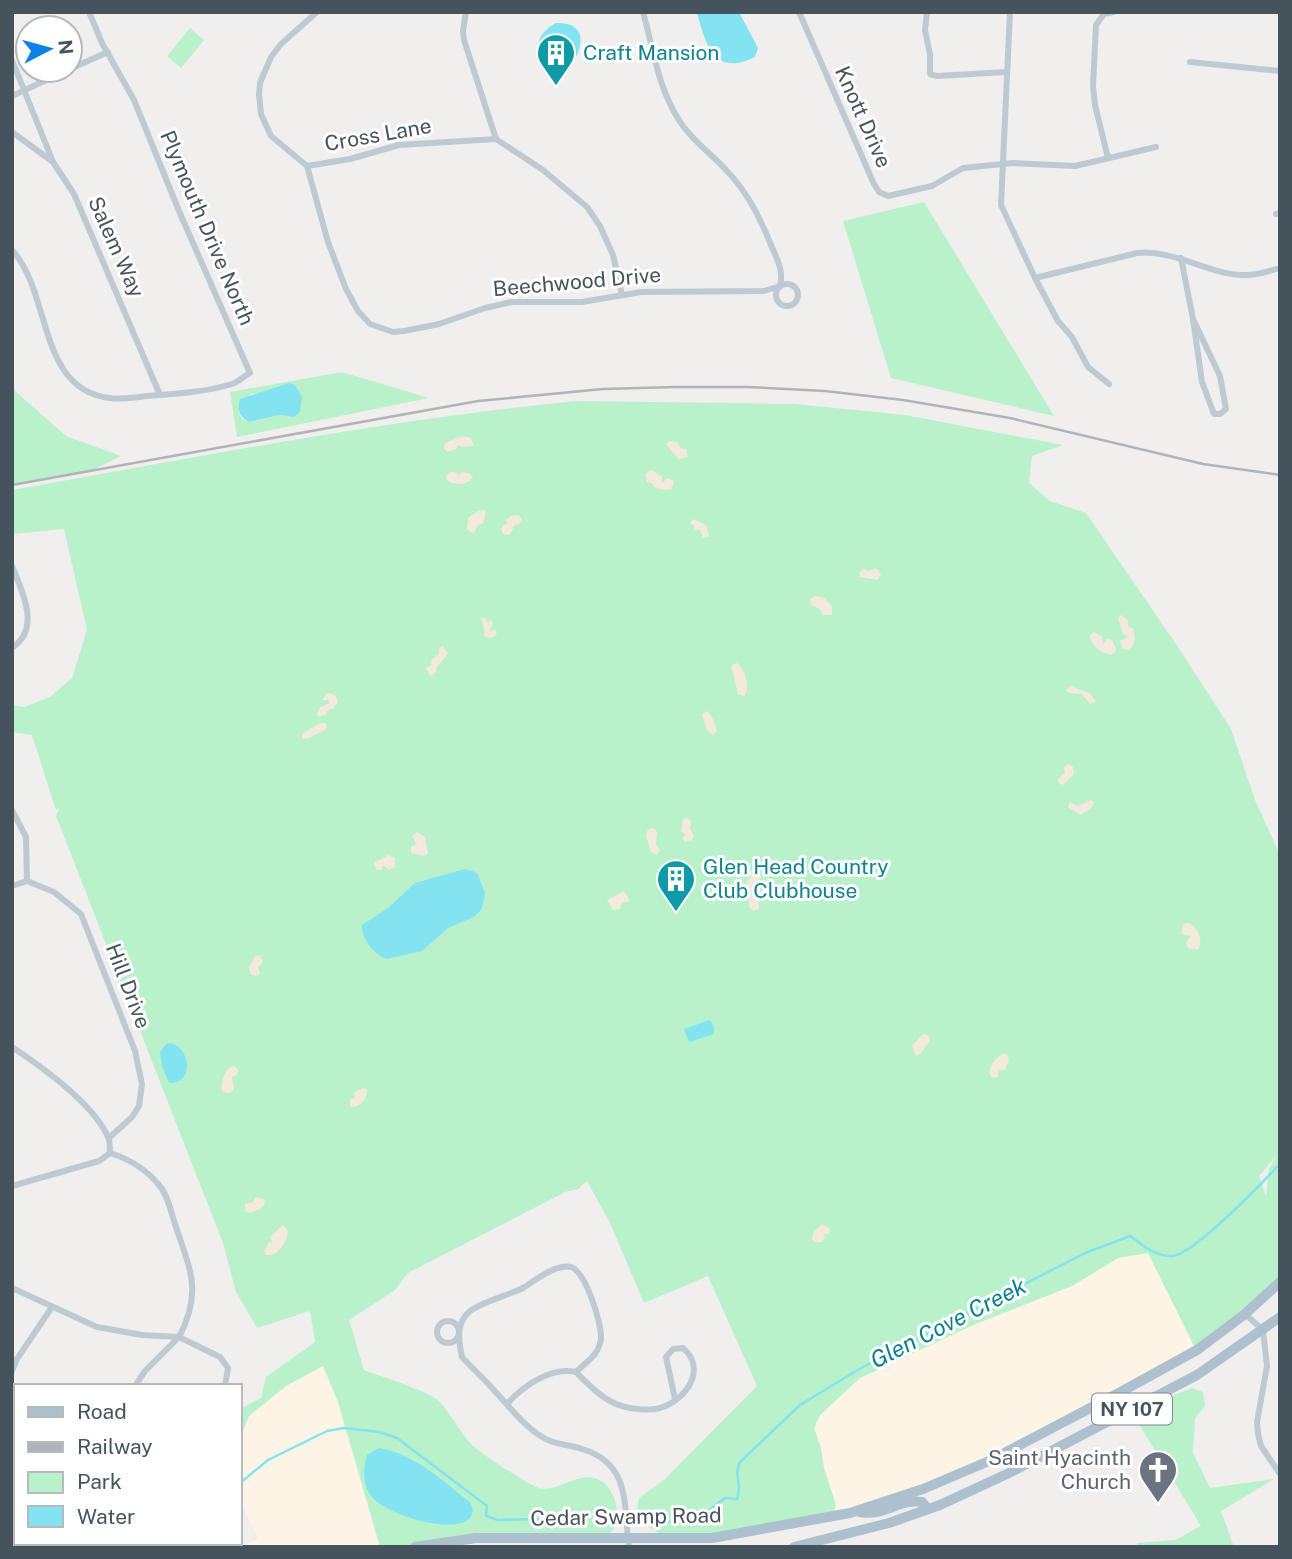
<svg xmlns="http://www.w3.org/2000/svg" width="1292" height="1559" font-family="'Public Sans',sans-serif">
<style>
.commercial{fill:#fdf4e6}
.green{fill:#b9f1ca;fill-rule:evenodd}
.sand{fill:#f3eadd}
.water{fill:#84e3f0}
.lines{fill:none;stroke-linecap:round;stroke-linejoin:round}
.stream{stroke:#84e3f0;stroke-width:2.5}
.minor{stroke:#bdcad1;stroke-width:6}
.primary{stroke:#acc0ce;stroke-width:10}
.rail{stroke:#b0b4b9;stroke-width:2.5}
.labels{text-anchor:middle;stroke-width:6;stroke-linejoin:round;paint-order:stroke}
.shield{fill:#fff;stroke:#7d878d;stroke-width:2}
.shield-label{font-size:19px;font-weight:bold;fill:#45535c}
.culture-label{font-size:21px;fill:#0d838f;stroke:#fff;text-anchor:start}
.street-label{font-size:21px;fill:#45535c;stroke:#fff}
.worship-label{font-size:21px;fill:#5b616d;stroke:#fff;text-anchor:end}
.water-label{font-size:23px;font-style:italic;fill:#077f8f;stroke:#fff}
</style>
<rect width="100%" height="100%" fill="#f1eeee"/>
<g class="commercial">
<path d="M1148,1252L1196,1350L935,1487L827,1514L836,1505L824,1468L821,1447L814,1428L820,1415L860,1378L973,1325L1072,1286L1118,1258Z"/>
<path d="M323,1365L338,1402L380,1547H242L258,1538L240,1500V1438L249,1416L286,1386Z"/>
</g>
<g class="green">
<path d="M190,28L204,40L181,68L167,56Z"/>
<path d="M924,202L1054,416L891,378L843,221Z"/>
<path d="M342,372L429,398L237,437L230,392ZM260,393L294,417L280,415L249,422L242,419L239,412L251,394Z"/>
<path d="M12,384L16,392L66,436L121,456L93,470L12,485Z"/>
<path d="M577,401L795,404L905,415L1063,445L1032,456L1029,483L1050,501L1086,513L1178,647L1231,729L1255,800L1280,855V1279L1196,1350L1148,1253L1118,1258L1072,1286L973,1325L860,1378L820,1415L814,1428L821,1448L824,1468L836,1505L834,1512L711,1535L659,1533L642,1523L637,1509L639,1498L664,1480L757,1386L708,1276L644,1303L611,1225L587,1181L578,1189L565,1192L408,1273L395,1290L349,1320L364,1370C380,1376 428,1391 439,1401C451,1414 459,1431 471,1444C477,1451 530,1486 539,1488C559,1493 581,1468 601,1481C616,1490 624,1521 610,1533C607,1535 604,1536 600,1538H476L411,1547H380L338,1402L323,1366L286,1386L249,1416L240,1438V1409L261,1398L266,1377L315,1342L310,1311L257,1328L236,1292L223,1243L56,816L59,808L56,810L32,735L12,732V705L24,707L50,697L72,678L87,630L64,529L12,534V490C200,457 387,419 577,401ZM1276,1156L1269,1169L1266,1197L1259,1176ZM388,1450C419,1463 444,1481 470,1502L471,1516L466,1521L434,1524Z"/>
<path d="M1192,1388L1203,1392L1205,1406L1195,1418L1193,1453L1210,1488L1274,1479L1221,1511L1234,1547H1137V1543L1175,1540L1201,1526L1131,1411Z"/>
<path d="M12,1533L16,1535V1543H116L114,1547H12Z"/>
</g>
<g class="sand">
<path d="M463,436L471,438L474,446L462,447L458,445L456,449L448,452L444,449L445,443Z"/>
<path d="M670,441L677,442L681,448L686,449L688,457L678,459L666,444Z"/>
<path d="M651,470L662,476V484L667,478L674,481L672,489L663,490L654,487L652,483L647,482L645,474Z"/>
<path d="M453,471L459,475L462,472L469,473L473,477C468,485 455,486 447,480L446,476Z"/>
<path d="M478,511L484,510L486,512L483,523L477,526L474,533L470,532L467,529L468,518Z"/>
<path d="M519,515L522,521L514,526L510,535L503,534L501,529L503,525L507,524L506,520L511,516Z"/>
<path d="M693,519L706,525L709,536L703,538L700,530H694V526L690,523Z"/>
<path d="M876,568L881,574L878,580L859,577V573L863,569L869,571Z"/>
<path d="M816,596L824,598L832,606V615H823L820,609L811,605L810,599Z"/>
<path d="M1121,615L1128,620V626L1133,629L1135,638L1132,647L1127,650L1123,649L1120,641L1128,637L1123,634L1118,618Z"/>
<path d="M485,617L487,622L492,621L493,624L489,632L495,629L497,632L495,636L490,638L484,636V627L481,619Z"/>
<path d="M1094,632L1102,636L1103,644L1107,639L1112,640L1116,649L1114,654C1104,656 1090,646 1090,635Z"/>
<path d="M443,646L448,654L437,667L436,672L430,676L426,668L432,665L431,660L439,654V648Z"/>
<path d="M737,663C745,669 749,685 746,694L744,696L738,694L732,668V665Z"/>
<path d="M1070,686L1090,693L1096,702L1090,704L1082,694L1068,693L1066,690Z"/>
<path d="M327,693L335,695L338,702L333,709H329L326,714L319,717L317,714L320,707L330,703L328,700H322Z"/>
<path d="M707,711C713,716 715,724 717,732L713,735L707,730L702,714Z"/>
<path d="M320,723H326L327,729L307,739H302V734Z"/>
<path d="M1068,764L1073,767L1074,774L1063,785L1058,782V779L1065,773L1064,767Z"/>
<path d="M1091,800L1094,802L1093,806L1081,815L1068,807L1070,802L1078,806Z"/>
<path d="M687,818L691,821L690,829L694,836L692,840L685,842L683,839L685,834L681,831L683,819Z"/>
<path d="M654,828L657,832L656,845L660,850L657,855L651,852L646,836L648,829Z"/>
<path d="M417,832L425,837L428,854L424,856L411,853V846L417,845L412,836Z"/>
<path d="M389,855L395,858V867L389,870L383,865L382,870H377L374,865L375,862Z"/>
<path d="M755,869L761,876L759,882L761,893L758,898L759,908L754,911L749,907L748,894L753,893L754,890H748L745,887L747,880L751,878L748,872Z"/>
<path d="M624,891L630,901L622,903L620,909L613,910L607,900Z"/>
<path d="M1188,923C1198,926 1204,941 1198,950L1188,948L1186,942L1191,936L1181,934L1183,924Z"/>
<path d="M256,955L261,956L263,962L258,967L260,974L256,976L251,975L249,968Z"/>
<path d="M923,1034L928,1035L930,1041L920,1054L916,1056L912,1046Z"/>
<path d="M1003,1054H1007L1009,1061L1005,1070H998V1077L992,1078L989,1073C991,1064 995,1058 1003,1054Z"/>
<path d="M234,1065L238,1070L237,1075L232,1077L234,1088L232,1092L226,1093L222,1091C220,1082 225,1069 234,1065Z"/>
<path d="M364,1088L367,1090C368,1099 359,1108 350,1107V1099L355,1098L354,1092Z"/>
<path d="M256,1197L264,1199L265,1204L260,1209L250,1213L245,1211V1204L253,1202Z"/>
<path d="M822,1224L829,1228L830,1232L828,1234H823L825,1238L822,1242H815L812,1239L813,1233Z"/>
<path d="M283,1225L288,1231C287,1242 279,1256 267,1255L264,1251L269,1242L273,1243L270,1237Z"/>
</g>
<g class="water">
<path d="M739,12L758,48L755,57C715,77 706,46 697,13Z"/>
<path d="M556,23C580,22 586,37 576,57L568,60L548,59C530,46 541,31 556,23Z"/>
<path d="M289,383L295,385L302,397L300,412L294,417L280,415L249,422C239,417 237,409 240,399Z"/>
<path d="M465,869L475,872L478,875L485,893L482,909L474,917L448,928L422,951L387,959C375,956 361,938 362,925L388,908L415,883Z"/>
<path d="M710,1020L714,1027V1034L689,1042L684,1029Z"/>
<path d="M167,1043C189,1042 197,1084 169,1083L162,1066L160,1052Z"/>
<path d="M379,1448C415,1454 443,1481 470,1502C473,1508 474,1513 470,1518C454,1536 385,1514 372,1497C362,1485 363,1469 367,1455Z"/>
</g>
<g class="lines">
<g class="stream">
<path d="M240,1483L268,1460L327,1431L344,1428L379,1432L397,1438L487,1506L486,1516L498,1520L574,1518"/>
<path d="M642,1523L695,1521L725,1498L737,1499C743,1482 733,1477 740,1462L800,1405L861,1368L1085,1253L1130,1236C1143,1245 1155,1257 1173,1256C1194,1254 1263,1182 1280,1164"/>
<path d="M184,1547L186,1543"/>
</g>
<g class="minor">
<path d="M317,12L281,44L271,57L260,83L259,94L261,114L271,136L307,166L328,242L346,289L358,311L370,324L393,332L404,331L439,324L485,308L512,302H582L641,292L764,291L780,286C784,271 777,259 771,245C760,218 748,193 727,171C712,154 691,140 679,120C658,88 653,48 643,12"/>
<path d="M466,12L463,31L464,40L496,139L543,170L587,207L600,226L613,255L622,295"/>
<path d="M799,12L874,184L879,192L888,196L932,186L963,168L1013,163L1075,166L1156,147"/>
<path d="M927,12L925,30L930,55V74L937,76L1007,72"/>
<path d="M1010,12L1001,205L1035,278L1058,321L1072,337L1088,367L1109,384"/>
<path d="M12,60L53,162"/>
<path d="M1190,62L1280,71"/>
<path d="M70,69L108,52"/>
<path d="M12,96L68,70"/>
<path d="M12,132L53,162L74,194L160,395"/>
<path d="M1108,158L1095,105L1093,86L1096,25L1104,14L1114,12"/>
<path d="M307,166L350,159L399,145L496,139"/>
<path d="M1276,214L1280,213"/>
<path d="M12,250C52,293 37,390 110,398C123,400 135,397 147,396C175,394 206,392 232,384C238,382 244,376 250,373L179,211L134,100L102,43L89,12"/>
<path d="M1181,258L1193,319"/>
<path d="M1035,278L1137,253C1176,249 1212,277 1248,275C1259,274 1270,271 1280,268"/>
<circle cx="787" cy="295" r="11"/>
<path d="M1193,319L1220,376L1226,409L1220,414H1214L1202,382Z"/>
<path d="M12,566C23,593 41,629 12,648"/>
<path d="M12,810L26,837L27,881"/>
<path d="M12,886L27,881L54,892L81,914L135,1051L142,1084L139,1106L132,1117L109,1138"/>
<path d="M12,1047C42,1067 93,1103 108,1137C110,1141 110,1148 110,1153"/>
<path d="M110,1153C129,1159 146,1169 159,1185C168,1195 171,1212 175,1224C190,1270 203,1291 179,1337L220,1357L228,1368L225,1386"/>
<path d="M12,1186L99,1161L110,1153"/>
<path d="M12,1288L97,1327L142,1335L179,1337"/>
<path d="M1245,1314L1263,1330L1267,1366L1257,1422L1258,1434L1261,1446L1280,1474"/>
<circle cx="448" cy="1332" r="11"/>
<path d="M12,1371L17,1359L52,1307"/>
<path d="M576,1372C587,1383 599,1396 614,1403C626,1409 650,1412 663,1407C687,1398 707,1369 683,1348L673,1349L666,1357L675,1399"/>
<path d="M135,1386L145,1371L179,1337"/>
<path d="M507,1404C522,1387 551,1366 576,1372C586,1362 599,1355 601,1339C602,1324 586,1272 571,1267C557,1263 534,1281 523,1288C509,1295 478,1303 469,1312C455,1324 459,1342 462,1357C472,1368 482,1377 492,1388C508,1405 522,1424 542,1437C554,1445 568,1444 582,1449C632,1464 623,1506 629,1547"/>
<path d="M12,1439L16,1450"/>
<path d="M204,1543L205,1547"/>
<path d="M165,1547L169,1543"/>
</g>
<g class="primary">
<path d="M860,1512C884,1517 900,1498 922,1502L928,1509"/>
<path d="M415,1547L476,1538H712L850,1513L923,1489L989,1461L1117,1394L1197,1350L1245,1314L1280,1282"/>
<path d="M794,1547L889,1523L940,1505L1009,1473L1197,1375L1280,1317"/>
</g>
<path class="rail" d="M12,485L478,401L603,389L675,387H747L825,391L903,400L1010,418L1203,464L1280,475"/>
</g>
<defs>
<symbol id="building-pin" viewBox="-11 -11 22 30"><path d="M0 17L-7.5 6A9.5 9.5 0 1 1 7.5 6Z" fill="#0f9aa8" stroke="#fff"/><path d="M-4-6H4V6H1V3H-1V6H-4ZM-2.5-4.3h1.7v1.8h-1.7ZM.8-4.3h1.7v1.8H.8ZM-2.5-1h1.7V.8h-1.7ZM.8-1h1.7V.8H.8Z" fill="#fff"/></symbol>
<symbol id="church-pin" viewBox="-11 -11 22 30"><path d="M0 17L-7.5 6A9.5 9.5 0 1 1 7.5 6Z" fill="#6b7280" stroke="#fff"/><path d="M-1.2-6h2.4v3.5h3.3v2.4h-3.3V6h-2.4V-.1h-3.3v-2.4h3.3Z" fill="#fff"/></symbol>
</defs>
<g fill-rule="evenodd">
<use href="#building-pin" x="534" y="31" width="44" height="60"/>
<use href="#building-pin" x="654" y="857" width="44" height="60"/>
<use href="#church-pin" x="1136" y="1448" width="44" height="60"/>
</g>
<g class="labels">
<rect class="shield" x="1092" y="1393.5" width="80" height="31" rx="5"/>
<g class="shield-label">
<text x="1132" y="1416">NY 107</text>
</g>
<g class="culture-label">
<text x="583" y="60">Craft Mansion</text>
<text x="703" y="874">Glen Head Country<tspan x="703" dy="24">Club Clubhouse</tspan></text>
</g>
<g class="street-label">
<text transform="translate(863 117) rotate(66)" y="7">Knott Drive</text>
<text transform="translate(378 135) rotate(-10)" y="7">Cross Lane</text>
<text transform="translate(207 228) rotate(67)" y="7">Plymouth Drive North</text>
<text transform="translate(116 247) rotate(66)" y="7">Salem Way</text>
<text transform="translate(577 282) rotate(-5)" y="7">Beechwood Drive</text>
<text transform="translate(128 986) rotate(69)" y="7">Hill Drive</text>
<text transform="translate(626 1517) rotate(-1)" y="7">Cedar Swamp Road</text>
</g>
<g class="worship-label">
<text x="1131" y="1465">Saint Hyacinth<tspan x="1131" dy="24">Church</tspan></text>
</g>
<g class="water-label">
<text transform="translate(948 1323) rotate(-27)" y="8">Glen Cove Creek</text>
</g>
</g>
<rect width="1292" height="1559" fill="none" stroke="#45535c" stroke-width="28"/>
<rect x="14" y="1384" width="228" height="161" fill="#ffffff" stroke="#b5babe" stroke-width="2"/>
<rect x="28" y="1407" width="35" height="10" fill="#acc0ce" stroke="#b5babe" stroke-width="2"/>
<text x="77" y="1419" font-size="21" fill="#45535c">Road</text>
<rect x="28" y="1442" width="35" height="10" fill="#b0b4b9" stroke="#b5babe" stroke-width="2"/>
<text x="77" y="1454" font-size="21" fill="#45535c">Railway</text>
<rect x="28" y="1472" width="35" height="21" fill="#b9f1ca" stroke="#b5babe" stroke-width="2"/>
<text x="77" y="1489" font-size="21" fill="#45535c">Park</text>
<rect x="28" y="1506" width="35" height="21" fill="#84e3f0" stroke="#b5babe" stroke-width="2"/>
<text x="77" y="1524" font-size="21" fill="#45535c">Water</text>
<g transform="translate(49 49) rotate(84)"><circle r="33" fill="#ffffff" stroke="#b5babe" stroke-width="2"/>
<path d="M0-5L12 26L0 18L-12 26Z" fill="#1080e9"/>
<text y="-10" font-size="19" font-weight="bold" text-anchor="middle" fill="#45535c">N</text>
</g>
</svg>
